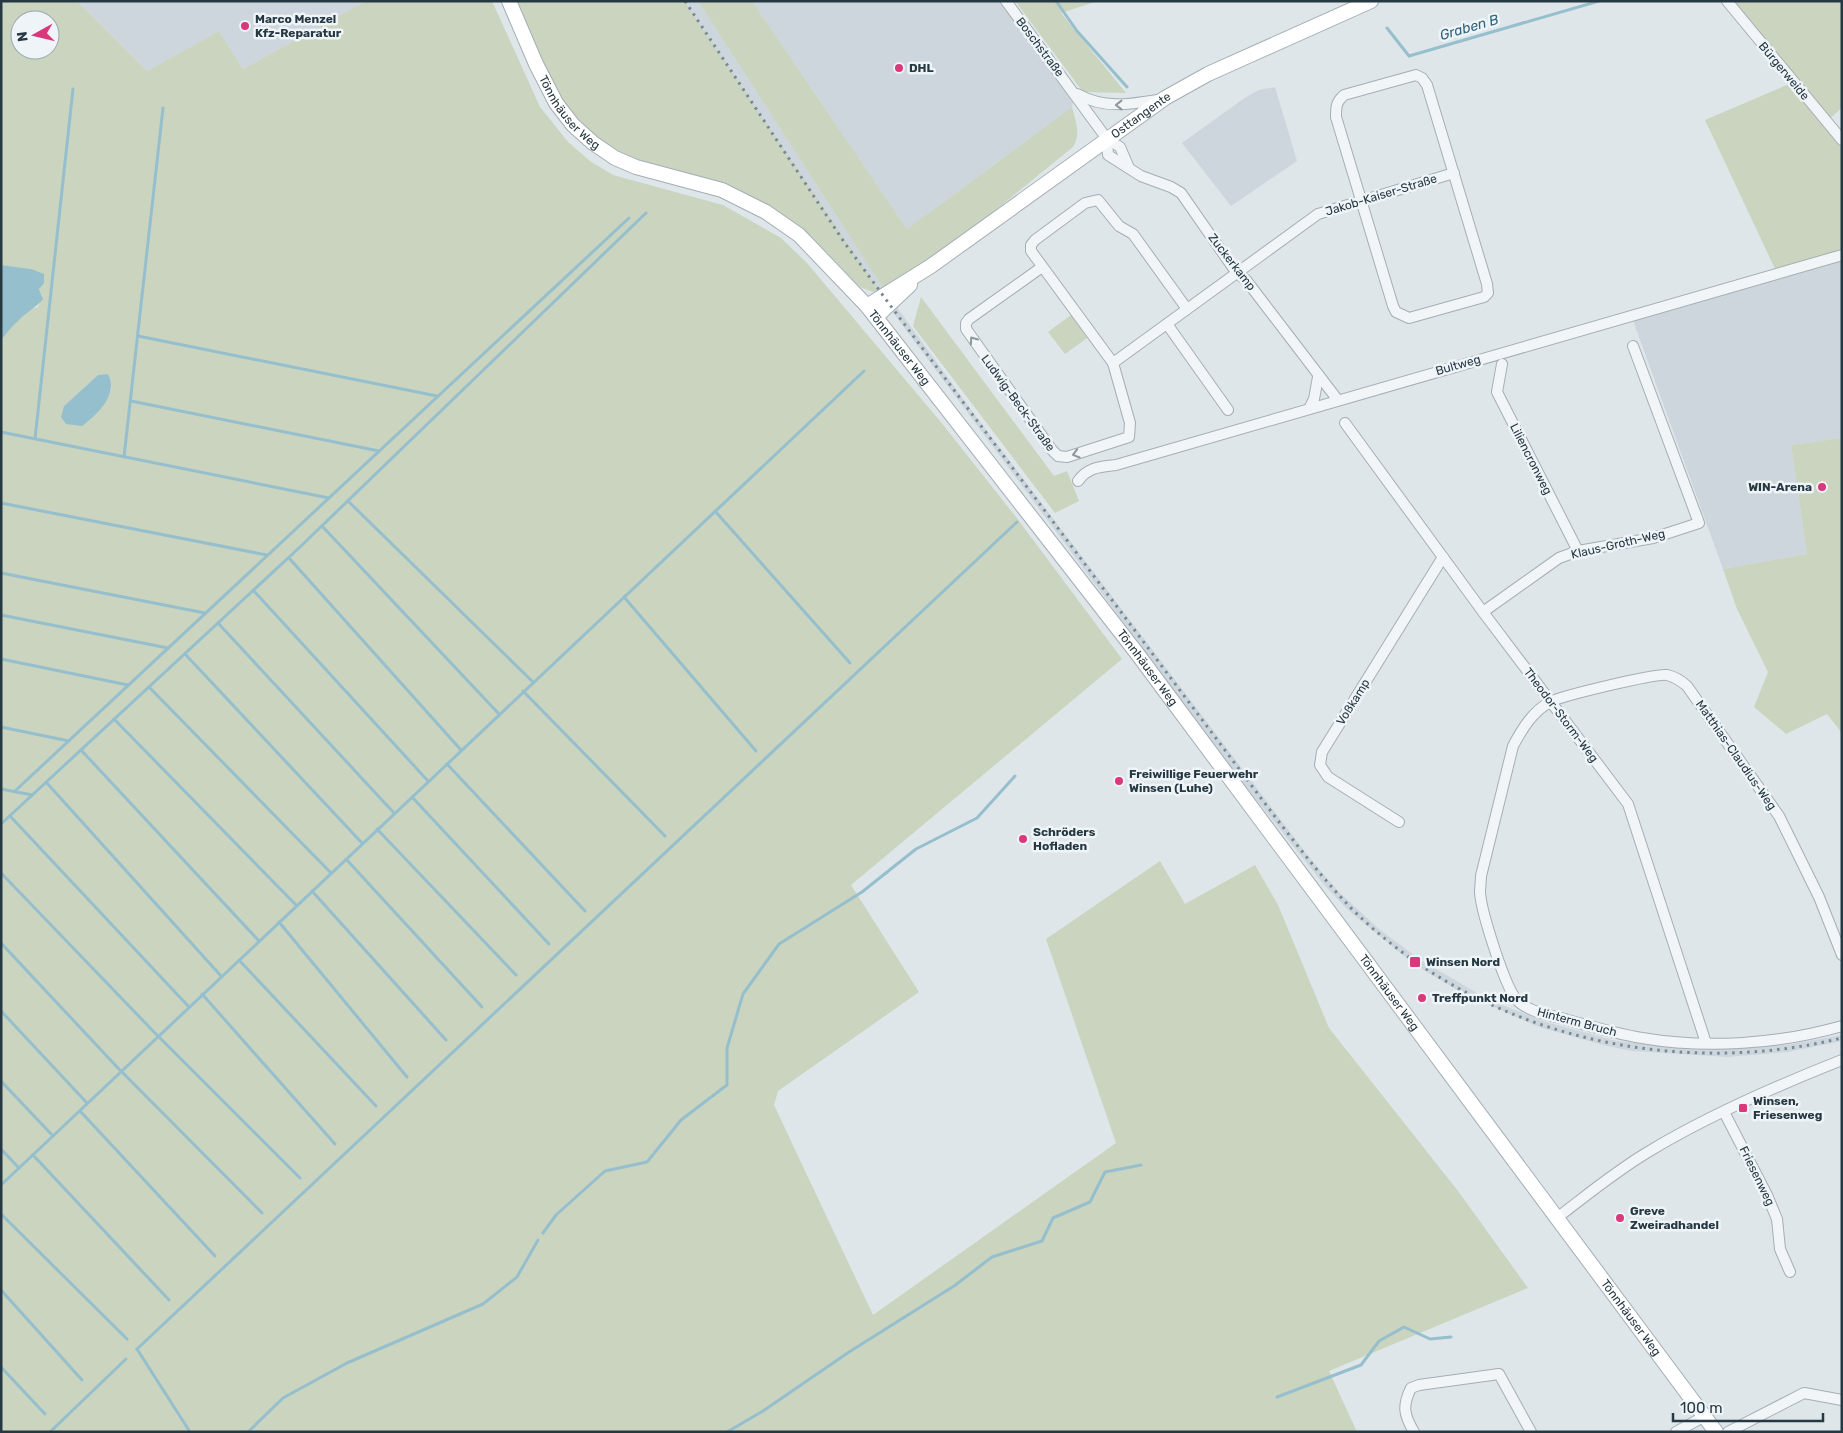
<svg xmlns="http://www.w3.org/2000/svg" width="1843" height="1433" font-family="Rubik,sans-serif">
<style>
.built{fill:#ccd6dc}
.green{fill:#cad4bf;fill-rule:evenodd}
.water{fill:#96bfcd}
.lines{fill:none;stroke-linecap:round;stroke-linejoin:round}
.stream{stroke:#96bfcd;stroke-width:3}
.street-casing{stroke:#a4aeb4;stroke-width:12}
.secondary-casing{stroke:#a4aeb4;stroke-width:16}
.street{stroke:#f2f5f7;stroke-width:10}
.secondary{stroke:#fff;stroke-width:14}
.rail{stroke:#778a94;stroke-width:3;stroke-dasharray:2.5 5;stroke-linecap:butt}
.oneway{stroke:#8c969c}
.poi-dot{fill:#da387b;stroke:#eef4f7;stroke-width:2}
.labels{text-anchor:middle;stroke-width:5;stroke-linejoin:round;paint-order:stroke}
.poi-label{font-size:12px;font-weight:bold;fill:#263842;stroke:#eef4f7;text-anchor:start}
.street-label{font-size:12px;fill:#263842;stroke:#eef4f7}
.water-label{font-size:14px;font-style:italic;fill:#2d637a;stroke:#eef4f7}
</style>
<rect width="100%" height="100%" fill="#dfe6e9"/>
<g class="built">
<path d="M77,1H366L243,69L219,31L147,71Z"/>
<path d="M679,1H698L883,288L969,407L1309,857L1339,892L1379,929L1419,959L1489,1000L1546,1022L1617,1041L1697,1050L1786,1045L1842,1035V1041L1788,1052L1727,1057L1632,1051L1607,1046L1539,1027L1462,993L1414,964L1349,911L1325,886L1240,779L877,291Z"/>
<path d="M752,1H1006L1074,93L1072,107L907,229Z"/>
<path d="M1275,87L1297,161L1231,206L1182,143L1246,97L1259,90Z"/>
<path d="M1842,255V438L1791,445L1807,554L1723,569L1631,315Z"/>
</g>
<g class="green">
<path d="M1,1H77L147,71L219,31L243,69L366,1H492L540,107L568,142L590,161L613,175L723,205L781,238L807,263L940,421L1016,517L1122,659L851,885L919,992L778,1091L774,1105L873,1315L1116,1143L1046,939L1160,861L1185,904L1255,865L1278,905L1329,1028L1458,1191L1528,1288L1329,1371L1357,1432H1V340C11,328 22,311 38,307L42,296L31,269L1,265ZM20,20H50V50H20ZM108,374C119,396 98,407 88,422L64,406L98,375Z"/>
<path d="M514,1H684L880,292H873L860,287L811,236L770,207L619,154L596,140L577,122L549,81Z"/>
<path d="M698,1H752L907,229L1072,107C1076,122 1081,134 1073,147L966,234L883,288Z"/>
<path d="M1015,1H1098L1061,13L1126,93L1083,92Z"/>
<path d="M1727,1H1842V108L1827,121L1842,140V255L1777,273L1705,120L1794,82Z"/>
<path d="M921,297L1054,476L1067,471L1079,501L1055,513L913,326Z"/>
<path d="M1071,315L1087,338L1065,354L1048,332Z"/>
<path d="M1842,438V733L1827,714L1786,734L1754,707L1768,672L1737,609L1723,569L1807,554L1791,445Z"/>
</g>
<g class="water">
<path d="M1,265L31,269L44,274V283L39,289L43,299C36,308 26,312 18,321C12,326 7,333 1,340Z"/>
<path d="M108,374C119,394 97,415 82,426L66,424L61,417L64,406L98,375Z"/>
</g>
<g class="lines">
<g class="stream">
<path d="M1056,1L1077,31L1127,87"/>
<path d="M1387,28L1409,56L1599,1"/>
<path d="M138,336L437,396"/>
<path d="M131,401L379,451"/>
<path d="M1,432L329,498"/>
<path d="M35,439L73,89"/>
<path d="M124,457L163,108"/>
<path d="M348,501L533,682"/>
<path d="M1,503L267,555"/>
<path d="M715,511L850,663"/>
<path d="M322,526L499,714"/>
<path d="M289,558L461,750"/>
<path d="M1,573L205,613"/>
<path d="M253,590L428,781"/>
<path d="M624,597L756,751"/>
<path d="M1,615L168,648"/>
<path d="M218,623L394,813"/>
<path d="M185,654L362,843"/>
<path d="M1,659L128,685"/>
<path d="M149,687L331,873"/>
<path d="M523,691L665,836"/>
<path d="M114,719L296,905"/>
<path d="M1,727L69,741"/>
<path d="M81,750L259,941"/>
<path d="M447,764L585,911"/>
<path d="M46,782L221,976"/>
<path d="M1,789L32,795"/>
<path d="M15,791L629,218"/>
<path d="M412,797L549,944"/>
<path d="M10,816L189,1007"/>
<path d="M1,824L300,547L646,213"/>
<path d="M377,829L516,975"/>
<path d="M346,859L482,1007"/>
<path d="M1,873L154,1032L300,1178"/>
<path d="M312,891L446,1040"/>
<path d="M279,922L407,1077"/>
<path d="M1,943L117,1067L262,1213"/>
<path d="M239,960L376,1106"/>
<path d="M202,994L335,1144"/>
<path d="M1,1011L87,1103"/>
<path d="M1,1081L53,1136"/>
<path d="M80,1111L215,1256"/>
<path d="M1,1149L19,1168"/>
<path d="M33,1155L169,1300"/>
<path d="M1,1185L864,371"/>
<path d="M1,1214L127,1339"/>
<path d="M543,1233L556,1215L605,1171L647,1162L681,1120L727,1085V1048L743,994L779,944L862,892L916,849L977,818L1015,776"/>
<path d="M1,1290L82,1380"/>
<path d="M137,1349L1017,522"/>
<path d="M137,1349L190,1432"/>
<path d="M1,1367L45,1414"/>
<path d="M1277,1397L1361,1365L1379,1341L1404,1327L1430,1339L1451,1337"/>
<path d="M50,1432L126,1359"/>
<path d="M248,1432L283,1398L347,1363L483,1304L517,1277L538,1240"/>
<path d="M727,1432L763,1411L849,1352L954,1286L992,1257L1042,1241L1053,1218L1090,1202L1105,1172L1141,1165"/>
</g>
<defs>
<g id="street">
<path d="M1006,1L1107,139L1120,147L1129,168"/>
<path d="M1727,1L1842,140"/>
<path d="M1416,75L1422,78L1427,85L1487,284L1488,293L1484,297L1409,318L1396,312L1393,306L1336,117C1336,107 1336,102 1344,95Z"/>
<path d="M1077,94C1106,110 1132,104 1163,99"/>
<path d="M1107,139L1108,155L1141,176L1171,187L1181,193L1236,272L1246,280L1337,399"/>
<path d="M1042,267L969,319L966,323V329L1052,450L1058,456L1067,457L1129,437L1130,423L1113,363L1318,214L1454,173"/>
<path d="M1167,324L1228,410"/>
<path d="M1113,363L1031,251V245L1035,240L1085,203L1098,200L1119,226L1133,234L1187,309"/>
<path d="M1502,364L1497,392L1578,551"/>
<path d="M1310,407L1314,399L1318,377"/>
<path d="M1345,423L1483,612L1628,804L1706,1043"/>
<path d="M1078,481C1088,467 1100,467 1116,465L1842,255"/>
<path d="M1483,612L1559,558L1578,551L1653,538L1699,523L1633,346"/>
<path d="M1399,822L1328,777L1320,765L1322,752L1443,557"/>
<path d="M1842,955L1819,897L1779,816L1687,686C1681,681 1676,677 1667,675C1656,673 1561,696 1550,702C1533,711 1522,729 1513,746L1481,876C1481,881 1480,887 1480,892C1481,911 1504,984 1516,999C1528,1013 1552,1015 1568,1020C1593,1027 1617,1034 1642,1038C1707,1049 1779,1044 1842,1026"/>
<path d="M1724,1112L1767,1195L1777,1219L1780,1249L1790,1272"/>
<path d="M1558,1217C1587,1195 1616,1171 1648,1152C1709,1115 1776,1086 1842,1060"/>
<path d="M1414,1432C1404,1415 1402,1406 1411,1388L1419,1385L1499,1374L1531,1432"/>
<path d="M1676,1432L1705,1416"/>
<path d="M1728,1432L1804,1393L1842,1400"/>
</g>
<g id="secondary">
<path id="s1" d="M509,1L536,64L556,103L573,125L593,143L615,158L636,167L722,190L766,212L799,235L867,306L1136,652L1716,1432"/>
<path id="s2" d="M867,306L931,266L1165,98L1208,74L1371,1"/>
<path d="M876,317L910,285"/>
</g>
</defs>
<use href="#street" class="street-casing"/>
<use href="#secondary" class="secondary-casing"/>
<use href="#street" class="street"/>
<use href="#secondary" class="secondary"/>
<path class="rail" d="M685,1L844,242L890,305L1276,818C1300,849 1324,880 1351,908C1477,1034 1671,1080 1842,1038"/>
</g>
<defs><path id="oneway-chevron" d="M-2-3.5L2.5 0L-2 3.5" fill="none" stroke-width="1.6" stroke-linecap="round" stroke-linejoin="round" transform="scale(1.25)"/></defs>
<g class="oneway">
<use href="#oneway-chevron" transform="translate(1119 105) rotate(180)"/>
<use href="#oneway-chevron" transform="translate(973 340) rotate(-125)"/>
<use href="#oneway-chevron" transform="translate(1076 454) rotate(164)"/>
</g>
<g class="poi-dot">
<circle cx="245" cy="26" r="5"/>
<circle cx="899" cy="68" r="5"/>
<circle cx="1822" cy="487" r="5"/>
<circle cx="1119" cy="781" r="5"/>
<circle cx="1023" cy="839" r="5"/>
<rect x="1409" y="956" width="12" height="12" rx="2.5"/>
<circle cx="1422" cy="998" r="5"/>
<rect x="1738" y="1103" width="10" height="10" rx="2.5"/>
<circle cx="1620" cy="1218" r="5"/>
</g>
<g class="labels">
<g class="poi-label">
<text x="255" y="23">Marco Menzel<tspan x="255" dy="14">Kfz-Reparatur</tspan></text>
<text x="909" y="72">DHL</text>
<text x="1812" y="491" text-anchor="end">WIN-Arena</text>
<text x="1129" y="778">Freiwillige Feuerwehr<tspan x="1129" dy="14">Winsen (Luhe)</tspan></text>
<text x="1033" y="836">Schröders<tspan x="1033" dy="14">Hofladen</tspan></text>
<text x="1426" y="966">Winsen Nord</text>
<text x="1432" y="1002">Treffpunkt Nord</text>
<text x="1753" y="1105">Winsen,<tspan x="1753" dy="14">Friesenweg</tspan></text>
<text x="1630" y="1215">Greve<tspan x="1630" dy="14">Zweiradhandel</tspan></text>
</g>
<g class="street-label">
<text transform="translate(1040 47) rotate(53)" y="4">Boschstraße</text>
<text transform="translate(1784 71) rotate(50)" y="4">Bürgerweide</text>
<text dy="4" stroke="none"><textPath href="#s1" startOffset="128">Tönnhäuser Weg</textPath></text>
<text dy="4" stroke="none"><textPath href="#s2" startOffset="334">Osttangente</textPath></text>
<text transform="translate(1381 195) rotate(-17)" y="4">Jakob-Kaiser-Straße</text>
<text transform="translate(1232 262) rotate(52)" y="4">Zuckerkamp</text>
<text dy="4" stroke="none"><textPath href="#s1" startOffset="546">Tönnhäuser Weg</textPath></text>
<text transform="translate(1458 365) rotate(-16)" y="4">Bultweg</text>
<text transform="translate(1018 403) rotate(54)" y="4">Ludwig-Beck-Straße</text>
<text transform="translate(1531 459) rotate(63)" y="4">Liliencronweg</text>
<text transform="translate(1618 544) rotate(-13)" y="4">Klaus-Groth-Weg</text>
<text dy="4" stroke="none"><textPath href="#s1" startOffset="951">Tönnhäuser Weg</textPath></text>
<text transform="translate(1353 702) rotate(-58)" y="4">Voßkamp</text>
<text transform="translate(1561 715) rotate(53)" y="4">Theodor-Storm-Weg</text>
<text transform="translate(1736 755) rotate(55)" y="4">Matthias-Claudius-Weg</text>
<text dy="4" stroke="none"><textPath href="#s1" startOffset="1356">Tönnhäuser Weg</textPath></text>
<text transform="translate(1577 1022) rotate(15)" y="4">Hinterm Bruch</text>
<text transform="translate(1757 1176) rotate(64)" y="4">Friesenweg</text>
<text dy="4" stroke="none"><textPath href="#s1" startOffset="1761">Tönnhäuser Weg</textPath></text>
</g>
<g class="water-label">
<text transform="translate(1469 27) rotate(-16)" y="5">Graben B</text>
</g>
</g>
<rect width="1843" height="1433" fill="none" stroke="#263842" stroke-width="5"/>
<g transform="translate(35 35) rotate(262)"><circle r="24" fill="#eef4f7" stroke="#9ea9af"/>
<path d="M0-4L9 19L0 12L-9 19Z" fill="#da387b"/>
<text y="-8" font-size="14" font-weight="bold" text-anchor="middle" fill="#263842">N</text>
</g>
<path d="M1673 1413v8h150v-8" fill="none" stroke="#263842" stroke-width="2.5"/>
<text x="1680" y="1413" font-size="15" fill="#263842" stroke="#eef4f7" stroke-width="4" paint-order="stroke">100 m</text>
</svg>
